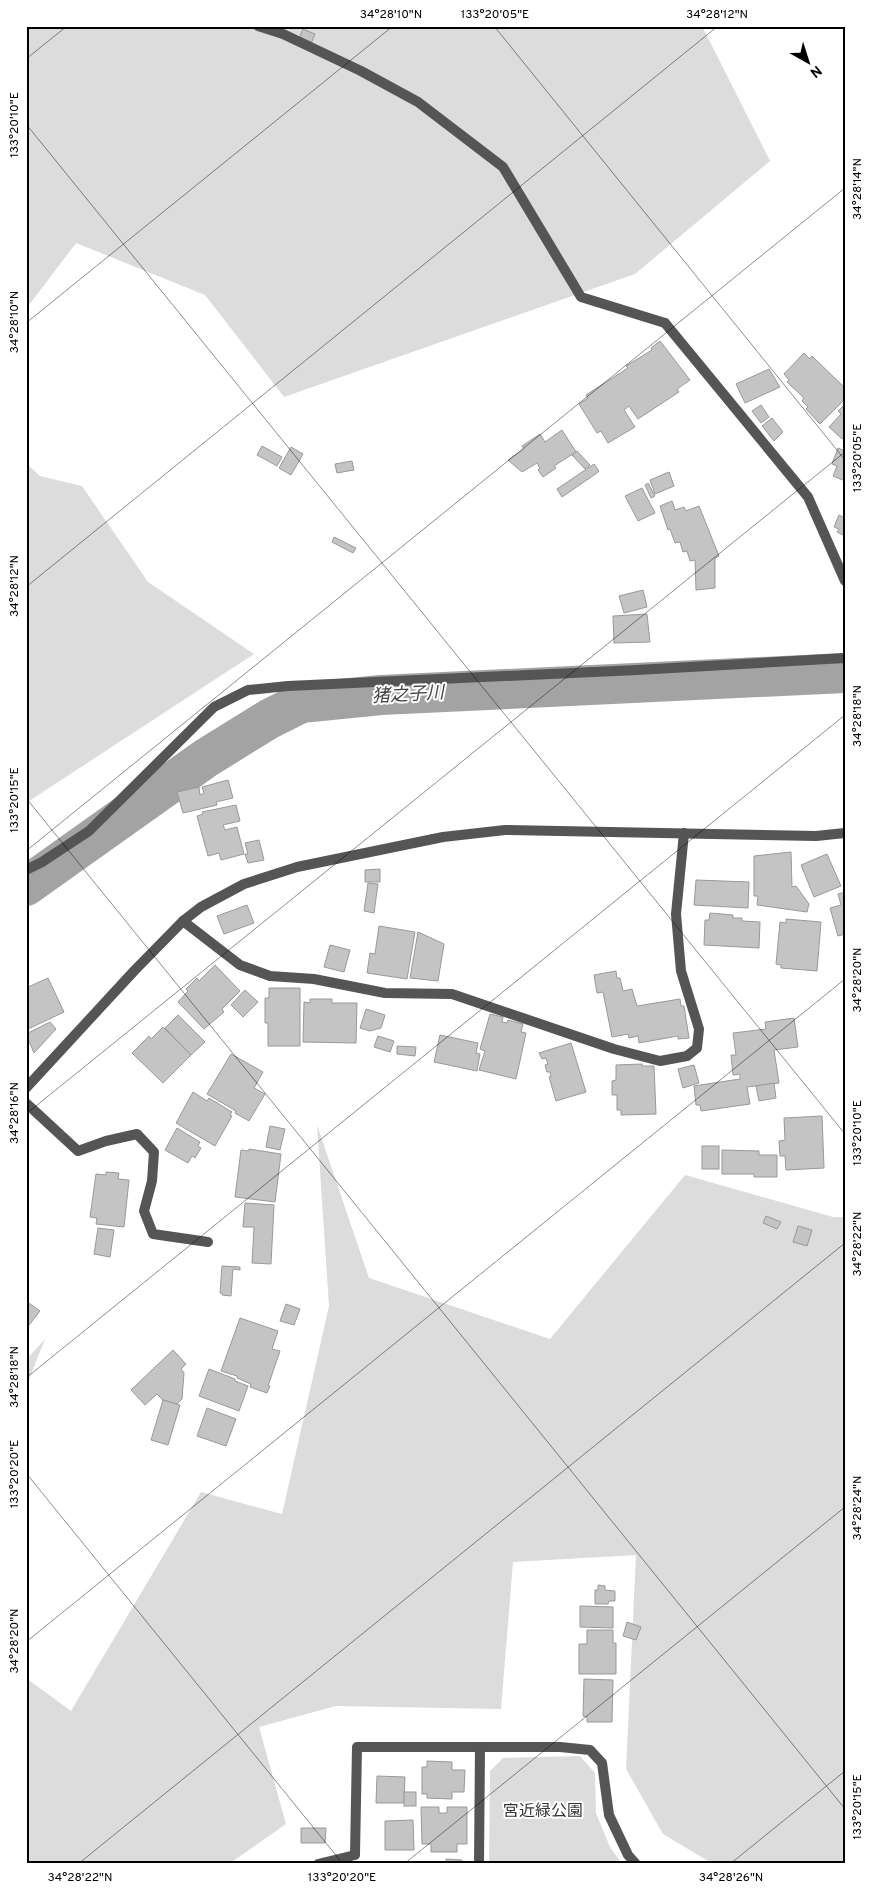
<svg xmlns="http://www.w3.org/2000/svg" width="871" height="1890" font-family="Overpass,'Noto Sans JP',sans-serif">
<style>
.green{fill:#dcdcdc}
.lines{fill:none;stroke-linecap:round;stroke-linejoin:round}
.river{stroke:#a3a3a3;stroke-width:40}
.building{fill:#c4c4c4;stroke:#999}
.service{stroke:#555;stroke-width:10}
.minor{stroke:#555;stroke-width:10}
.tertiary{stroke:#555;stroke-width:10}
.ticks{fill:none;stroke:#000;stroke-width:1;stroke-opacity:0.45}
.labels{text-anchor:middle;stroke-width:4;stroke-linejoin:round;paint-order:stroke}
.park-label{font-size:16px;fill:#333;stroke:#fff}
.water-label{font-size:18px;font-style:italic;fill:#444;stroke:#fff}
.neatline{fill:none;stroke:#000;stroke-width:2}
.ticks-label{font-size:12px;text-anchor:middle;fill:#000}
</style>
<rect width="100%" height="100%" fill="#fff"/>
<g class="green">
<path d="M26,26H702L770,161L635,274L284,397L205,295L76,243L26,309Z"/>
<path d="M26,463L40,476L82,486L148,582L254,654L26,803Z"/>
<path d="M317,1125L369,1278L550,1339L685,1175L833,1217H845V1864H713L663,1834L626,1769L636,1555L513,1562L501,1709L336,1706L259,1727L286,1824L229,1864H26V1678L71,1711L201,1492L282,1514L329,1306Z"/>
<path d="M45,1339L26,1387V1360Z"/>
<path d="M580,1756L595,1773L596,1813L610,1847L622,1864H489L490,1771L503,1758Z"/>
</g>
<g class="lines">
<path class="river" d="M26,886L206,758L269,719L301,703L381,695L845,673"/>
</g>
<g class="building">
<path d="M303,29L315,34L310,46L298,41Z"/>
<path d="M660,341L690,380L677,389L679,392L638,419L629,406L624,410L635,427L608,443L601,431L597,433L579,404L588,398L586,395L628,368L626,366L652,350L651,348Z"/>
<path d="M804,353L810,359L812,356L845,388V399L820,424L806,409L808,407L802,401L804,398L787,382L789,380L784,374Z"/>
<path d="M769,369L780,387L745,403L736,384Z"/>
<path d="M845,404V436L842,439L829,427L841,414L838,411Z"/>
<path d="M761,405L769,417L761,423L752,411Z"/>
<path d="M772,418L783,432L774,441L762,426Z"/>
<path d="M562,430L576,452L554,466L556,468L543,477L538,470L540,468L537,463L522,472L508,460L524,449L522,446L540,434L545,442Z"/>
<path d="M262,446L282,457L277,466L257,455Z"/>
<path d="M291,447L303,454L291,475L279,468Z"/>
<path d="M838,448L845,451V481L833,476L837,466L832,464Z"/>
<path d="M577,451L590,465L585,469L572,455Z"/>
<path d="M352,461L354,470L337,473L335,464Z"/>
<path d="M594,464L599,471L597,473L562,497L557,489Z"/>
<path d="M669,472L674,486L655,494L650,480Z"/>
<path d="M648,483L655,496L651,498L645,485Z"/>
<path d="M642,488L655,513L638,521L625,496Z"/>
<path d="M672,501L675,510L684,507L686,511L699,506L719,556L715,558V588L696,590L695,560L690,561L687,551L683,552L680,542L675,543L670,529L668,530L660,506Z"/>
<path d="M839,515L845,518V536L837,532L839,529L834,527Z"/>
<path d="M334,537L356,548L353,553L332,542Z"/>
<path d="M643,590L647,607L624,613L619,596Z"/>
<path d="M647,614L650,642L614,643L613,616Z"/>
<path d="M228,780L233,798L216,802L217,805L183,813L177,792L199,787L200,795L204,793L202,787Z"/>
<path d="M236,805L240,821L223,825L225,830L237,827L244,854L221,860L219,853L208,856L197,816L203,814L202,812Z"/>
<path d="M259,840L264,860L248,863L245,854H248L245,843Z"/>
<path d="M791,852L792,887L796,886L809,904L807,912L757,905L758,896H754V856Z"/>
<path d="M827,854L841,886L814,897L801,865Z"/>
<path d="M380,869V882H365V870Z"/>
<path d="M696,880L749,882L748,908L694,905Z"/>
<path d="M368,883L378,884L374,913L364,911Z"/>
<path d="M845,892V934L838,936L830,908L841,905L838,894Z"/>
<path d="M247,905L254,923L224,934L217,916Z"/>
<path d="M710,913L733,915V918H742V921L760,922L759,948L704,945L705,920H709Z"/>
<path d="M786,919L821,922L817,971L781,968V965L776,964L780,922L786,923Z"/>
<path d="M379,926L415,932L407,979L367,973L370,953L375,954Z"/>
<path d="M418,932L444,944L438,981L410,978Z"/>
<path d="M330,945L350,950L344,972L324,967Z"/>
<path d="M215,965L240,991L222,1009L224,1012L204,1029L178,1002L188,991L186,989L197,978L199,981Z"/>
<path d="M616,971L617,978H620L623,991L632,989L637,1006L680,999L681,1006H684L689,1038L678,1039V1036L639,1043L638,1036L629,1038L628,1034L612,1037L603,992L597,993L594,975Z"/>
<path d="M48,978L64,1012L26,1030V988Z"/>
<path d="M269,988H300V1046H268V1023H265V998H269Z"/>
<path d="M245,990L258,1002L243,1017L231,1005Z"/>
<path d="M310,999H332V1003H357L356,1043L303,1042L304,1002L310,1003Z"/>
<path d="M366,1009L385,1015L381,1028L370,1031L360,1028Z"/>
<path d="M490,1014L503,1017L502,1022L507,1023L508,1020L523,1024L521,1032L526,1033L516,1079L479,1070L485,1051L480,1049Z"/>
<path d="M178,1015L205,1042L191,1055L165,1028Z"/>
<path d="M794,1018L798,1047L774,1050L779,1083L747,1087L750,1104L701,1111L700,1105H696L694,1086L740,1079V1074L733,1075L731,1055H736L733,1033L766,1029L765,1022Z"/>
<path d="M50,1022L56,1029L34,1053L26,1034Z"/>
<path d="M163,1027L191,1055L163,1083L132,1053L149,1036L151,1039Z"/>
<path d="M440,1035L478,1043L476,1053L480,1054L477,1071L434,1062Z"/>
<path d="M378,1036L394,1041L390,1052L374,1047Z"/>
<path d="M571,1043L586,1092L556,1101L549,1077H551L550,1072H547L545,1065L548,1064L546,1058L542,1059L539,1053Z"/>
<path d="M397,1046L416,1047L415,1056L397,1054Z"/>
<path d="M231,1054L263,1072L254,1088L265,1094L249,1121L235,1113L236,1111L207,1094Z"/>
<path d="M642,1064V1066H654L656,1114L621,1115V1110H617V1095H612V1081L616,1080V1065Z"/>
<path d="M694,1065L699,1083L683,1088L678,1069Z"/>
<path d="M774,1083L776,1098L759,1101L756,1086Z"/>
<path d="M193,1092L207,1101L209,1098L232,1112L230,1115L232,1116L215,1146L176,1123Z"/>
<path d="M822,1116L824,1168L786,1170L785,1156H780L779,1141L785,1140L784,1118Z"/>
<path d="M270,1126L285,1129L280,1150L266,1147Z"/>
<path d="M177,1128L200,1142L198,1146L201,1148L195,1158L192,1156L188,1163L165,1150Z"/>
<rect x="702" y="1146" width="17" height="23"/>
<path d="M249,1149L281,1154L275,1202L235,1197L241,1150L249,1151Z"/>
<path d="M722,1150L759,1151V1155H777V1177H754V1174H722Z"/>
<path d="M106,1172L119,1173L118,1179L129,1180L124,1227L96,1224L97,1218L90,1217L96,1174L106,1175Z"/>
<path d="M245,1203L274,1205L271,1264L252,1263L254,1227H243Z"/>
<path d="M766,1216L781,1222L777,1229L763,1223Z"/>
<path d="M798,1226L812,1230L807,1246L793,1242Z"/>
<path d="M98,1228L114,1230L110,1257L94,1254Z"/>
<path d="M222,1266L240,1267V1270L233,1269L231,1296L222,1295V1293H220Z"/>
<path d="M26,1301L40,1311L26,1329Z"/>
<path d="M286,1304L300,1309L294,1325L280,1321Z"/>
<path d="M240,1318L278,1331L272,1349L280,1351L268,1386H270L267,1393L250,1387L251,1384L237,1378V1376L221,1371Z"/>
<path d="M173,1350L186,1364L181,1369L184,1373L182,1399L177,1404L163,1400L157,1394L145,1405L131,1390Z"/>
<path d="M209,1369L235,1379V1381L248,1386L239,1411L199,1396Z"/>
<path d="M163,1400L180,1405L168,1445L151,1440Z"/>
<path d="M207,1408L236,1419L226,1446L197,1436Z"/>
<path d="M598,1585L605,1586V1590L615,1591V1601H609L608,1604H595V1590H598Z"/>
<path d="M580,1606L613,1607V1628L580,1627Z"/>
<path d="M627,1622L641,1627L636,1640L623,1636Z"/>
<path d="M587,1630H613V1643H616V1674H579V1644H587Z"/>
<path d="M584,1679L613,1680L612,1722H587V1717L583,1716Z"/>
<path d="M427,1761L452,1762V1770H465L464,1792H452V1799L427,1798V1794H422V1767H427Z"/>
<path d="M377,1776L405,1777L404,1803H376Z"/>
<rect x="404" y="1792" width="12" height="14"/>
<path d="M421,1807H439V1813H447V1807H467V1844H457V1852H431V1844H422Z"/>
<path d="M413,1820L414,1850H385V1821Z"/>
<path d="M301,1828H326L325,1843H301Z"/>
<path d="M446,1859L462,1860V1864H446Z"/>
<rect x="393" y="1862" width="20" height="2"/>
</g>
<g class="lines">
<g class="service">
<path d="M258,26L283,34L361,71L418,102L503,167L581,297L665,323"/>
<path d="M26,1103L78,1151L106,1141L137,1134L154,1152L152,1181L144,1211L153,1234L208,1242"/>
</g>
<g class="minor">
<path d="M665,323L808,497L845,581"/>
<path d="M26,870L42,862L89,831L214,707L248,690L288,686L637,670L845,658"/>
<path d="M183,921L240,965L270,976L314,979L385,993L452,994L614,1049L660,1061L687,1056L697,1048L699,1029L681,971L676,914L684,833"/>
<path d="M318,1864L355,1855L357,1747H560L590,1750L602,1763L609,1815L628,1855L636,1864"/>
<path d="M479,1864L480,1747"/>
</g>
<path class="tertiary" d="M26,1088L134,971L183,921L201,907L244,884L297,867L443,837L505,830L816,836L845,833"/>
</g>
<path class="ticks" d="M494,26L845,460M26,59L67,26M26,124L845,1134M26,323L393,26M26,587L718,26M26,798L845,1809M26,851L845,188M26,1114L845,452M26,1378L845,715M26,1473L343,1864M26,1642L845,979M78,1864L845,1243M404,1864L845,1507M730,1864L845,1771"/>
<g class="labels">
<g class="park-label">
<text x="543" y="1816">宮近緑公園</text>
</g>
<g class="water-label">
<text transform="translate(408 694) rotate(-3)" y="6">猪之子川</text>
</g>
</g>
<rect width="871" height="1890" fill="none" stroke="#ffffff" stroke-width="55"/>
<g transform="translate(808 62) rotate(141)" stroke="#ffffff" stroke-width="4" paint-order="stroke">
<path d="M0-4L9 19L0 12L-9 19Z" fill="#000000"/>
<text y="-8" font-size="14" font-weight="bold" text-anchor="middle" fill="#000000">N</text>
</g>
<rect x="28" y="28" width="816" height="1834" class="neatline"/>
<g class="ticks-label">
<text x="391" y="18">34°28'10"N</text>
<text x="495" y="18">133°20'05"E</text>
<text x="717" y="18">34°28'12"N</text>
<text transform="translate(14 125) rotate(-90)" y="4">133°20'10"E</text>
<text transform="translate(857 189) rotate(-90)" y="4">34°28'14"N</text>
<text transform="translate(14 322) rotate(-90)" y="4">34°28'10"N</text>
<text transform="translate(857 458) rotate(-90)" y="4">133°20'05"E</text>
<text transform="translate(14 586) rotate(-90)" y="4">34°28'12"N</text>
<text transform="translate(857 716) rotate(-90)" y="4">34°28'18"N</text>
<text transform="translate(14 800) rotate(-90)" y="4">133°20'15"E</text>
<text transform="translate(857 980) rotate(-90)" y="4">34°28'20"N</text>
<text transform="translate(14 1113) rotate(-90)" y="4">34°28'16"N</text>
<text transform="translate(857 1133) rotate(-90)" y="4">133°20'10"E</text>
<text transform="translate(857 1244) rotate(-90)" y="4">34°28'22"N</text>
<text transform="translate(14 1377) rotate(-90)" y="4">34°28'18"N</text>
<text transform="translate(14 1474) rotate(-90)" y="4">133°20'20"E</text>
<text transform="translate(857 1508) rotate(-90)" y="4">34°28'24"N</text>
<text transform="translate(14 1641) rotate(-90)" y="4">34°28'20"N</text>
<text transform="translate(857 1807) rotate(-90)" y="4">133°20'15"E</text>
<text x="80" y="1881">34°28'22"N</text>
<text x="342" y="1881">133°20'20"E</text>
<text x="731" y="1881">34°28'26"N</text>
</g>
</svg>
